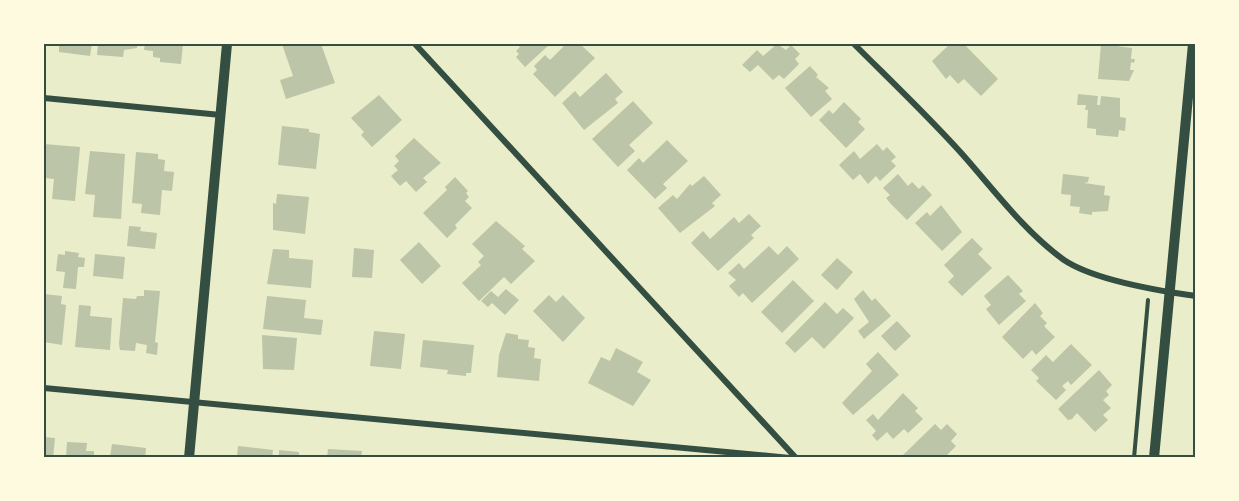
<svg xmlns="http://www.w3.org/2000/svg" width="1239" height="501" font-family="Overpass,sans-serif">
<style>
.building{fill:#bcc5a7}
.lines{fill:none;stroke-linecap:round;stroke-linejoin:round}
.path{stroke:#344e41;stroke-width:4}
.minor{stroke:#344e41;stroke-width:6}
.tertiary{stroke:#344e41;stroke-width:10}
.neatline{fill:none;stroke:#344e41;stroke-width:2}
</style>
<rect width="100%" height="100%" fill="#e9edc9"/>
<g class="building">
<path d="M59,44H92L90,56L59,52Z"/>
<path d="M98,44H137V48L124,50L123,57L97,55Z"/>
<path d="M145,44H183L181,64L160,62V58L153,57V51L144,50Z"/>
<path d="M282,44H321L335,83L286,99L280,80L293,76Z"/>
<path d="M517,44H550L525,67L516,57L519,54L516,51L520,47Z"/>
<path d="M566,44H580L595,58L555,97L533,74L537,70L534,66L545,55L550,60Z"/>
<path d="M777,44L786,50L791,45L800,54L795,59L799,64L784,79L779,75L773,80L758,65L750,72L742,65L757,50L763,56Z"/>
<path d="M950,44H964L998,79L981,96L964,79L958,84L950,75L946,79L932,61Z"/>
<path d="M1101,44L1132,48L1131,59H1135L1134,63L1131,62L1130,70H1134L1129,81L1098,79Z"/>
<path d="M810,66L818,75L816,77L829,88L825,91L832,99L811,117L785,88Z"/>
<path d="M606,73L623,92L615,99L618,103L584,130L562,103L575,91L580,97Z"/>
<path d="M1078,94L1098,96L1097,105H1100L1101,96L1120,98V117L1126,118L1125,131L1119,130L1118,137L1096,135V129L1087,128L1088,110H1085L1086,105H1077Z"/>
<path d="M379,95L402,120L372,147L361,135L364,132L351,118Z"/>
<path d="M633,101L653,123L629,145L635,151L618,167L592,139Z"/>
<path d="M844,102L861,119L858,122L865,129L846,148L819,120L829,110L833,114Z"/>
<path d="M282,126L309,129V132L320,134L316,169L278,165Z"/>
<path d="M414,138L441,163L423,178L427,182L416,192L406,181L400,186L391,176L398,170L394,166L399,161L395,156Z"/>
<path d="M667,140L688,161L663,184L667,188L655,199L627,170L639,158L643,163Z"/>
<path d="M44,144L80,147L75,201L52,199L54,179L44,178Z"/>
<path d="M877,144L883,151L887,147L896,157L891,161L896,166L880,181L876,176L868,184L860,174L853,180L839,165L854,151L860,159Z"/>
<path d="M90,151L125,154L121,219L93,217L95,195L85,194Z"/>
<path d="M136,152L158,154V159L165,160L164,171L174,172L172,191L162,190L160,215L141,213L142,204L132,203Z"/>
<path d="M898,174L908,186L912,182L919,189L923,185L932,195L907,220L891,204L886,198L890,195L883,188Z"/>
<path d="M1063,174L1089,177L1088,182L1084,183L1105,186L1104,195L1110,196L1108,211L1092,212V215L1079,213L1080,207L1070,206L1071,195L1061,194Z"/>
<path d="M704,176L721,195L712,203L715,206L680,233L658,208L673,195L677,199L690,184L692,186Z"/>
<path d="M455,177L468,191L466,193L469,197L465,201L472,208L455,225L457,228L447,238L423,213L447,190L445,187Z"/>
<path d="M277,194L309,197L305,234L273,230V203L276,204Z"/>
<path d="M941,205L962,232L942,251L915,223L927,212L930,216Z"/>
<path d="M749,214L761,226L751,235L754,238L718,271L691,243L703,231L710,239L734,217L739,223Z"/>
<path d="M496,221L525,246L522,249L535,261L511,284L504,277L479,301L462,283L481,265L478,262L484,256L472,244Z"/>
<path d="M129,226L141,227L140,231L157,233L155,249L127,246Z"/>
<path d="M972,238L983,249L978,254L992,268L962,296L948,282L954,276L944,265Z"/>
<path d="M419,242L441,266L422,284L400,260Z"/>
<path d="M769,246L778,255L787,246L799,259L752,303L743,293L739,297L729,286L736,280L728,273L739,263L744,269Z"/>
<path d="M354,248L374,250L372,278L352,277Z"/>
<path d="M273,249L289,250V258L313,260L311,288L267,284Z"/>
<path d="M65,251L79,253L78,257L85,258L84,267H78L76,289L63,288L65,272L56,271L58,254L65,255Z"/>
<path d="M95,254L125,257L123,279L93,276Z"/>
<path d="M837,258L853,272L837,290L821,275Z"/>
<path d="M1008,275L1023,291L1019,294L1026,301L999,325L986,309L991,305L984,296Z"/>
<path d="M793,280L814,301L782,333L761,312Z"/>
<path d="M506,289L519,300L505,315L492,303L488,307L481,301L491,291L498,297Z"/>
<path d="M144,290L160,291L155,342L158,343L157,355L146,353L147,345L136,343L135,351L120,350L119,344L123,298L136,299L137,296H144Z"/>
<path d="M863,290L872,301L875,298L891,316L864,339L858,331L869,322L854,299Z"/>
<path d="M44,294L62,296L61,304L66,305L62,345L44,342Z"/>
<path d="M549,295L556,302L563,295L585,318L563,342L533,311Z"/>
<path d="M267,296L306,300L304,318L323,320L321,335L263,329Z"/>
<path d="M825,302L837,314L843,308L854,318L824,349L812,337L795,353L785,343Z"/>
<path d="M1035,303L1043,313L1040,316L1047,323L1044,326L1055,337L1036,355L1032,350L1023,359L1002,337Z"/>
<path d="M79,305L91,306L90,316L112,318L110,350L75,347Z"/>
<path d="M897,321L911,336L895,351L881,336Z"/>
<path d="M374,331L405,334L401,369L370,366Z"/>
<path d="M506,333L518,335V339L529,340L528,347L535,348L534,358L541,359L539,381L497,377L499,355Z"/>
<path d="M262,335L297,338L294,370L263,369Z"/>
<path d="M423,340L474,345L471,373H466V376L447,374L448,370L420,367Z"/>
<path d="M1071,344L1092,365L1071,385L1068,381L1062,386L1066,390L1056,400L1036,381L1039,378L1031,370L1046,355L1053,362Z"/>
<path d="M616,348L643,362L637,372L651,380L633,406L588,383L601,357L610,361Z"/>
<path d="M878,352L899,375L853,415L842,403L872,371L866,364Z"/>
<path d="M1099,370L1112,385L1106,391L1109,395L1103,400L1111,408L1103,415L1108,420L1095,432L1077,413L1072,419L1068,420L1058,409Z"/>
<path d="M903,393L918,408L915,411L923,419L908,433L904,429L893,439L887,432L877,441L872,435L876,431L866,420L873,414L878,420Z"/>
<path d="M935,424L941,430L947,424L957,434L951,441L956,446L944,458H900Z"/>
<path d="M44,437L55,438L53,458H44Z"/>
<path d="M67,442L87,443L86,451H94V458H66Z"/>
<path d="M112,444L146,448L145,458H110Z"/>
<path d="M238,446L273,450L272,458H237Z"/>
<path d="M328,449L362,451L361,458H327Z"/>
<path d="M279,450L299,452V458H279Z"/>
</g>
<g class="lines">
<path class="path" d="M1134,458L1148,300"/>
<g class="minor">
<path d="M415,44L796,458"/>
<path d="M854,44C890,80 928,116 963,155C994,190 1025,232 1064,260C1094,280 1160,291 1196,296"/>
<path d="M44,98L221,115"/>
<path d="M44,388L790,458"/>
</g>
<g class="tertiary">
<path d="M189,458L227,44"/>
<path d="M1154,458L1193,44"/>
</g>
</g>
<rect width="1239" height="501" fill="none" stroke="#fefae0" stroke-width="90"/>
<rect x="45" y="45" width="1149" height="411" class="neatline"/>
</svg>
